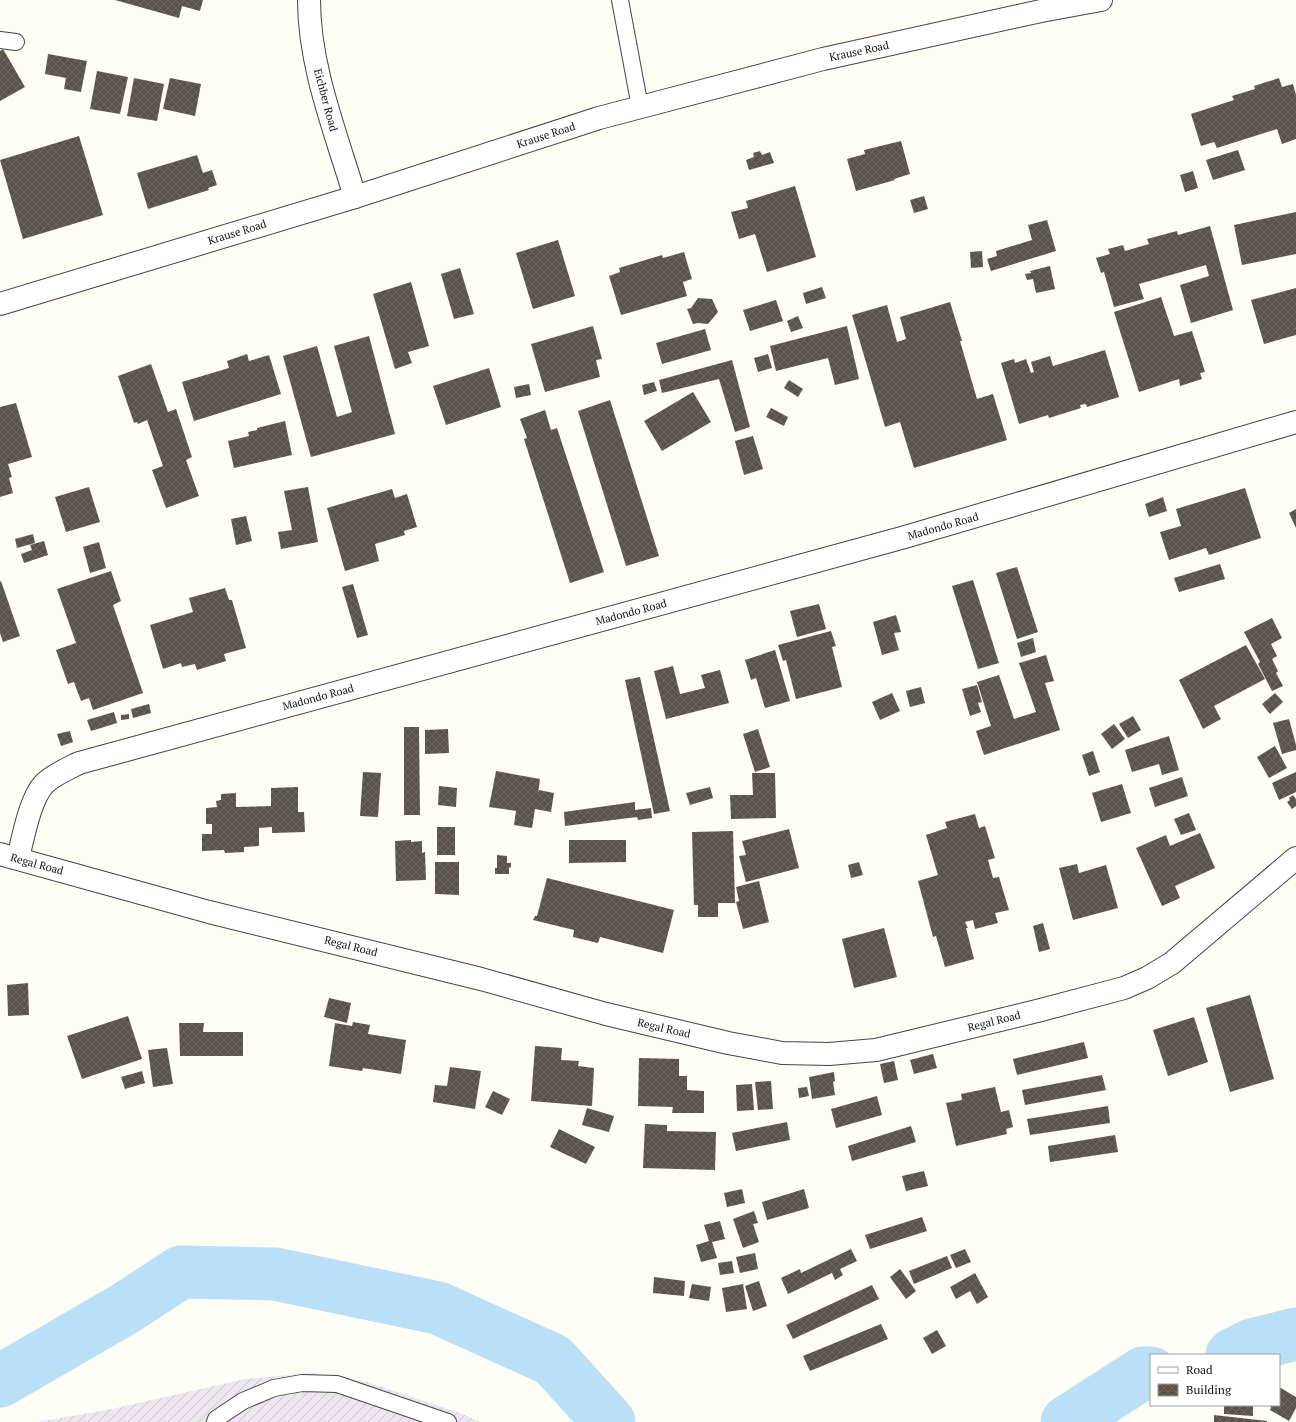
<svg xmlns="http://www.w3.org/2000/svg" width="1296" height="1422" font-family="'PT Serif',serif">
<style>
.industrial{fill:url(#industrial-furrows)}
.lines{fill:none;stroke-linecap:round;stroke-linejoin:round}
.river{stroke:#b9e0f7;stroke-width:53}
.building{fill:url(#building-cross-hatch)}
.lane-casing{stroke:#444;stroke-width:18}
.street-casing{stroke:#444;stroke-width:24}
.lane{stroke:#fff;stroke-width:16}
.street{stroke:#fff;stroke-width:22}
.labels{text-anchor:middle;stroke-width:4;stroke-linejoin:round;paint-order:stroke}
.street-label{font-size:11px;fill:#111;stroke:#fff}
</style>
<defs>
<pattern id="industrial-furrows" width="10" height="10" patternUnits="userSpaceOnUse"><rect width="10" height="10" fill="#eee6ef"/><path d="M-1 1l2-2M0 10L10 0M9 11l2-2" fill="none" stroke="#cbc4cc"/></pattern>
<pattern id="building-cross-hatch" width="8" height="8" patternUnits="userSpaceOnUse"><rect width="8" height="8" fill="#5a524d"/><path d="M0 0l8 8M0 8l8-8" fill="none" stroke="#6d6662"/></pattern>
</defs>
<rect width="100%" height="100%" fill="#fffdf5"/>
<path class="industrial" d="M312,1373L367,1382L463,1414L480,1422H38L112,1409L245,1379Z"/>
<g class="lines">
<g class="river">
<path d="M1232,1355L1252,1345L1296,1334"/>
<path d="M0,1381L126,1308L181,1272L275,1274L438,1308L553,1360L609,1422"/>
<path d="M1067,1422L1143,1373H1151"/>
</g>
</g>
<g class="building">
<path d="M115,0H203L200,11L182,6L179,18Z"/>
<path d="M3,49L25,87L0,101V51Z"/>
<path d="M48,54L87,61L81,92L64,89L66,78L45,74Z"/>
<path d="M97,71L128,77L120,114L90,109Z"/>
<path d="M134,78L164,84L157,121L127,116Z"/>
<path d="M170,78L201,84L195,116L163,109Z"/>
<path d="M1279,78L1282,87L1293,84L1296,95V139L1282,144L1277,129L1217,148L1214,142L1201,146L1191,114L1234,100L1232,96L1255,89L1254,86Z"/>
<path d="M79,136L103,215L23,239L0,160Z"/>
<path d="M901,141L910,174L894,179L895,180L856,191L847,159L865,154L864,150Z"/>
<path d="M1238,150L1245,170L1213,180L1206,160Z"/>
<path d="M760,151L762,155L770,152L774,163L749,170L746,160L754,157L753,153Z"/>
<path d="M197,155L203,173L212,170L217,185L208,188L209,190L148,209L137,173Z"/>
<path d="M1193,171L1198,188L1185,192L1180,175Z"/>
<path d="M795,186L816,257L767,272L755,234L739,239L731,212L748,208L746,201Z"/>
<path d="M924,196L928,209L914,213L910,200Z"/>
<path d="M1296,212V254L1242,265L1234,225Z"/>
<path d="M1047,220L1056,251L991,271L987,259L997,256L996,251L1032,240L1028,225Z"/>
<path d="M1210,226L1233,310L1191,323L1180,285L1209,276L1206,265L1139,284L1144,299L1114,307L1104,272L1101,273L1096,258L1110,254L1108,249L1123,245L1125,251L1149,244L1147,239L1177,231L1178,235Z"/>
<path d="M558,240L575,296L533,309L516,253Z"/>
<path d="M982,251L983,267L971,268L970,252Z"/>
<path d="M684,252L692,279L683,282L687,296L621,315L609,276L620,272L619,268L662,255L663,258Z"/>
<path d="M1050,266L1055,289L1036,293L1033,279L1027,280L1025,274L1031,273L1030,271Z"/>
<path d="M460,268L474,314L454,319L441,274Z"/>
<path d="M411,282L429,346L408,352L412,363L395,369L373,294Z"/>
<path d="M822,287L826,298L806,304L803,293Z"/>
<path d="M1296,288V335L1264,344L1251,300Z"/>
<path d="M1161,297L1174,336L1192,331L1205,372L1200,373L1202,379L1180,386L1179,379L1139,392L1114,312Z"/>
<path d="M698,298L712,299L718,312L708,324L698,323L693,324L687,309L691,308Z"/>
<path d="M776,300L783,321L750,331L743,310Z"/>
<path d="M950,302L962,341H960L977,399L993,394L1007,440L914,468L900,422L885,427L852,315L887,305L897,342L906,339L900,317Z"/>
<path d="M798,316L803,328L791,332L787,321Z"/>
<path d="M593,326L602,359L596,360L600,377L545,392L531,344Z"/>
<path d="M847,326L859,379L835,385L828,358L776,371L770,346Z"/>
<path d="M705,329L711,350L662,364L656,343Z"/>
<path d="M369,336L395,434L311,457L283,356L317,346L337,417L352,412L334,346Z"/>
<path d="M1105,350L1119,397L1087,407L1086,404L1080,405L1081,408L1049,418L1048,415L1019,424L1001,363L1014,359L1015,363L1026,359L1031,373L1034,372L1031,362L1050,356L1053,366Z"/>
<path d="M247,354L249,361L269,355L281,394L194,421L182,382L229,368L227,361Z"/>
<path d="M768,354L772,368L758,372L754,358Z"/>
<path d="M732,360L750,427L735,432L719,379L662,393L659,380Z"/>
<path d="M151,364L168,412L176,409L192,457L186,460L199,496L166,508L152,470L163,466L147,420L138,424L137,422L134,423L118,376Z"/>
<path d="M489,368L501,407L446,425L433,386Z"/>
<path d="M789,380L803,389L798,397L784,388Z"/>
<path d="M654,382L657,391L644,395L642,385Z"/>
<path d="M529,384L531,395L516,398L514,387Z"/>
<path d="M693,392L711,422L662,451L644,421Z"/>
<path d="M610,400L659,556L626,566L578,411Z"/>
<path d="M16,403L32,457L8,464L12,477L9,478L13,493L0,497V407Z"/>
<path d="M771,408L788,417L784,426L766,417Z"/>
<path d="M545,410L551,430L557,428L604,572L570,583L524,439L527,438L520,419Z"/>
<path d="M285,421L292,455L234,468L228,441L249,436L248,432L257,430V428Z"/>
<path d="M753,436L763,469L744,475L735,441Z"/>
<path d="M89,487L100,522L66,532L55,497Z"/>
<path d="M308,487L318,542L281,549L278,532L292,530L284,491Z"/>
<path d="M1245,488L1261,538L1209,555L1206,548L1169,560L1160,532L1181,526L1176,509Z"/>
<path d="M392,489L395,498L407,494L417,527L404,531L405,535L375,544L379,561L345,571L327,508Z"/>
<path d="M1163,497L1167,511L1149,517L1145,504Z"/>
<path d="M1296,509V528L1289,513Z"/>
<path d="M246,516L252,541L236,545L231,519Z"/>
<path d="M33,534L35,543L17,548L15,539Z"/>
<path d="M44,541L48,555L24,563L21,554L32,550L30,545Z"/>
<path d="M99,542L106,568L90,573L83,547Z"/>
<path d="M1220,564L1225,579L1179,592L1174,578Z"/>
<path d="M1017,567L1038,632L1017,639L996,573Z"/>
<path d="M111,571L121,601L113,605L143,693L93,710L89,698L81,701L74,682L68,684L56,650L76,643L57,589Z"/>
<path d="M973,580L999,663L978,669L952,586Z"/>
<path d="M1,581L20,636L3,642L0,633V582Z"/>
<path d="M353,584L368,635L357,638L342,587Z"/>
<path d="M225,588L229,600H232L246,648L224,654L226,661L197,670L195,664L182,667L181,663L163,669L150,625L193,612L189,598Z"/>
<path d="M819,604L826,629L797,637L790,611Z"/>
<path d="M896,615L901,632L894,633L899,650L882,655L873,622Z"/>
<path d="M1272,618L1282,638L1271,644L1277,656L1272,659L1278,671L1276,673L1283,686L1272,691L1258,664L1260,662L1244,632Z"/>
<path d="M831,631L836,646L832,647L842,687L796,699L786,660L783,661L778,645Z"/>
<path d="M1033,638L1036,652L1021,657L1017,643Z"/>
<path d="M1246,645L1265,679L1214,706L1221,719L1203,729L1179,680Z"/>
<path d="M775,650L790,701L765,708L756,678L751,680L745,660Z"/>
<path d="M1046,655L1054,681L1045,683L1060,730L984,755L976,731L991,726L977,682L999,675L1014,719L1036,712L1019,663Z"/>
<path d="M673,666L680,694L705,688L701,675L720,670L729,703L666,719L654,671Z"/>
<path d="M640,677L670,811L654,814L625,680Z"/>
<path d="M977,685L982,702L978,703L981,712L970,716L962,689Z"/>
<path d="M921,687L925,703L910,707L906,691Z"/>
<path d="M892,693L900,711L880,720L872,702Z"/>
<path d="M1275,693L1283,702L1270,714L1262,704Z"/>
<path d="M149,704L151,713L133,718L131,709Z"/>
<path d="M114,712L117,723L91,731L87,720Z"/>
<path d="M129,714V719L121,720V715Z"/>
<path d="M1133,716L1141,730L1128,738L1119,724Z"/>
<path d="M1289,719L1296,745V750L1282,754L1273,723Z"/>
<path d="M1114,724L1125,739L1112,749L1101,734Z"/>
<path d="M404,727H419L420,815H404Z"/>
<path d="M448,729L449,753L425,754V730Z"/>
<path d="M758,729L770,767L755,772L743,734Z"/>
<path d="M70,731L73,742L61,746L57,734Z"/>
<path d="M1169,736L1179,770L1162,775L1159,764L1132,772L1125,750Z"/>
<path d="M1275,746L1287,768L1269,778L1257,757Z"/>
<path d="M1093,751L1100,772L1089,776L1082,755Z"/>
<path d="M496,771L540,779L538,794L539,790L554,793L551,812L535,809L532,828L514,825L516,811L489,807Z"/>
<path d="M363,772L381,773L378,817L360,816Z"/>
<path d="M1296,772V792L1279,800L1272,783Z"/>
<path d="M752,773H775L776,818L731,819L730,795H753Z"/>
<path d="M1182,777L1188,796L1155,807L1149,788Z"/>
<path d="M1122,784L1131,813L1101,822L1092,793Z"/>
<path d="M439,786L457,788L456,807L438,805Z"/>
<path d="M298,787V812H304L305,832L272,833V827L259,828V846L244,847V852L225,853L224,850L202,851V834H212V824H206V808L217,807L216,801L221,800V794L236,793V807L271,806V788Z"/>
<path d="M710,787L713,798L690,805L686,793Z"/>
<path d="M1293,795L1296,799V806L1292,809L1287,802L1290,800L1289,798Z"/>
<path d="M635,802V810L651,808L652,818L638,820L637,817L565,826L564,812Z"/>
<path d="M1189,813L1196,830L1181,835L1174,819Z"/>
<path d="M975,814L979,828L985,826L995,858L988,860L993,878L999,877L1009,910L995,913L998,923L975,929L973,920L965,922L968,928H966L974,959L945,967L936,936L933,937L918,881L938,875L926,835L947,828L945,822Z"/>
<rect x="437" y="827" width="18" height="28"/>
<path d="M789,829L799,868L746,882L739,856L746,855L742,841Z"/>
<path d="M733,831L735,903H718V917H698V905H694L692,832Z"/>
<path d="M1200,833L1215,868L1175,886L1180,898L1162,906L1136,848L1166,835L1170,846Z"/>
<path d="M411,840V842L422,841V853L425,852L426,880L396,881L395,841Z"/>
<path d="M569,840H626V862L569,863Z"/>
<path d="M497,855L507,856V863H511V867L509,868V874H495V868H497Z"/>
<path d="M435,862H459V895L435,894Z"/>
<path d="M859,862L863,875L851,878L848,865Z"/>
<path d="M1077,864L1079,873L1106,865L1118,908L1073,920L1059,868Z"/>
<path d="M547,878L674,910L663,953L600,937L598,943L573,937L574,930L533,920L535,916H537Z"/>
<path d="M759,881L769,922L743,929L736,902L739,901L736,887Z"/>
<path d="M1043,923L1050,949L1039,952L1033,926Z"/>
<path d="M884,928L897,977L854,988L842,939Z"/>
<path d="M28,983L29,1015L8,1016L7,985Z"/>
<path d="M1250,995L1274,1079L1230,1092L1206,1008Z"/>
<path d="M329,998L351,1003L347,1023L324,1017Z"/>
<path d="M128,1016L142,1059L82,1079L67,1036Z"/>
<path d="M1194,1017L1208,1062L1168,1076L1153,1030Z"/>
<path d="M353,1022L370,1025L368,1034L406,1040L401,1074L363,1068L362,1071L329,1066L335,1023L352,1026Z"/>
<path d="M179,1023H204L203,1032H243V1056H180Z"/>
<path d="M1084,1042L1088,1058L1017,1075L1013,1059Z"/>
<path d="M535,1046L562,1048L561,1060L579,1061L578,1066L594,1068L592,1106L531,1101Z"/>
<path d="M167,1048L173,1084L153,1087L148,1050Z"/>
<path d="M933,1054L937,1068L914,1074L910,1060Z"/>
<path d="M639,1058L679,1059V1076H687V1090L704,1091V1113H672L673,1107L638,1106Z"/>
<path d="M894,1061L898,1080L884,1083L880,1064Z"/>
<path d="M450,1067L481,1071L475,1109L433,1102L435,1085L447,1086Z"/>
<path d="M142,1071L145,1083L125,1089L121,1077Z"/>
<path d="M834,1072L835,1081L833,1082L835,1095L812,1099L809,1077Z"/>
<path d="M1102,1075L1106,1090L1025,1105L1022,1090Z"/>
<path d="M771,1081L773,1109L758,1110L755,1082Z"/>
<path d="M752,1084L754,1110L737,1111L736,1085Z"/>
<path d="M807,1087L809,1096L799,1098L798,1088Z"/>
<path d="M995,1087L1001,1112L1009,1110L1013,1127L1006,1129L1007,1134L956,1146L946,1103L962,1100L961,1094Z"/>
<path d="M493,1091L510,1099L502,1115L485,1107Z"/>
<path d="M877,1096L882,1115L836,1128L831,1109Z"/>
<path d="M1108,1106L1110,1123L1030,1135L1027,1119Z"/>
<path d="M587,1108L614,1116L609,1132L582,1125Z"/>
<path d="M787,1122L790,1140L736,1151L732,1133Z"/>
<path d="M645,1124L667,1125V1131L716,1132L715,1170L643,1168Z"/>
<path d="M911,1126L916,1142L852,1161L848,1146Z"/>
<path d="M559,1129L595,1147L586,1164L550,1147Z"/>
<path d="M1115,1135L1118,1152L1050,1162L1048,1146Z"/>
<path d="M924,1171L928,1186L906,1191L902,1176Z"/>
<path d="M742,1189L745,1203L727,1207L724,1193Z"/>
<path d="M804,1189L809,1208L767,1220L762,1202Z"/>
<path d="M754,1211L758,1223L753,1224L759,1242L743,1248L733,1219Z"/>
<path d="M922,1217L927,1231L870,1249L865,1235Z"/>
<path d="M720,1221L725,1239L712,1242L717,1258L701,1262L696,1245L709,1241L704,1225Z"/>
<path d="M851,1249L857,1261L840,1269L843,1275L835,1280L832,1273L788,1294L781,1278L800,1269L801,1273Z"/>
<path d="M965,1249L971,1262L956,1268L950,1255Z"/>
<path d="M755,1253L758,1269L740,1273L736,1257Z"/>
<path d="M947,1256L952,1268L914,1284L909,1271Z"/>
<path d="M732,1261L734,1273L720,1275L718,1263Z"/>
<path d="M900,1269L916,1291L906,1299L890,1277Z"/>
<path d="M975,1273L988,1297L977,1304L970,1291L956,1299L950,1287Z"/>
<path d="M654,1277L685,1281L684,1296L653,1293Z"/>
<path d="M759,1281L767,1306L753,1311L745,1286Z"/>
<path d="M692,1284L711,1287L709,1301L689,1298Z"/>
<path d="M743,1284L747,1309L726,1312L722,1288Z"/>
<path d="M872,1285L879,1299L793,1339L786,1325Z"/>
<path d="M881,1324L888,1339L810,1371L803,1356Z"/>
<path d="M937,1330L946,1346L932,1354L923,1338Z"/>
<path d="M1279,1387L1296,1397V1408L1289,1421L1270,1410L1271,1407L1267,1405H1279Z"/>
<path d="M1224,1405H1253V1416L1224,1414Z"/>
<path d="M1214,1415L1267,1421V1422H1214Z"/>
</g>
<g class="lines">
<defs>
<g id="lane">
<path d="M620,0L640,107"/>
<path d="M0,40L16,42"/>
<path d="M215,1422L216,1419L243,1401L274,1388L302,1383L337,1384L448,1422"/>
</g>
<g id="street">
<path d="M309,0C309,67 336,133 355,197"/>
<path d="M0,304L355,197L599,118L823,59L1041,11L1101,0"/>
<path d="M0,854L209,912L481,979L606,1014L728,1043L782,1053L829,1054L876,1050L1041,1010L1124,988L1147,978L1172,963L1296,858"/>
<path d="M18,858C23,838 30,799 44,784C53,775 67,769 79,763L905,537L1296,422"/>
</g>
</defs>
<use href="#lane" class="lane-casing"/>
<use href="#street" class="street-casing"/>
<use href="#lane" class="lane"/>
<use href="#street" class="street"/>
</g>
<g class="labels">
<g class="street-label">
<text transform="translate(859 51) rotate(-12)" y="4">Krause Road</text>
<text transform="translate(326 100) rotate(75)" y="4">Eichber Road</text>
<text transform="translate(546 135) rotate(-18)" y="4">Krause Road</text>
<text transform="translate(237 232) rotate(-17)" y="4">Krause Road</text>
<text transform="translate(943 526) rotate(-16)" y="4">Madondo Road</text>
<text transform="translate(631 612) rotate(-15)" y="4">Madondo Road</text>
<text transform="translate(318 697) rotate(-15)" y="4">Madondo Road</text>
<text transform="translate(37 864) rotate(15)" y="4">Regal Road</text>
<text transform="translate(351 946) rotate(14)" y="4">Regal Road</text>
<text transform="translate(994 1021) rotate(-14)" y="4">Regal Road</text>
<text transform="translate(664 1028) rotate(13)" y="4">Regal Road</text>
</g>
</g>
<rect x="1150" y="1354" width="130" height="52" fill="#ffffff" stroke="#a0a0a0"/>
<rect x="1158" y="1367" width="20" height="6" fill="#ffffff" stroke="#a0a0a0"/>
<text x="1186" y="1374" font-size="12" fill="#111111">Road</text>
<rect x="1158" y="1384" width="20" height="12" fill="url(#building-cross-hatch)" stroke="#a0a0a0"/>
<text x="1186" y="1394" font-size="12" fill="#111111">Building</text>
</svg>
